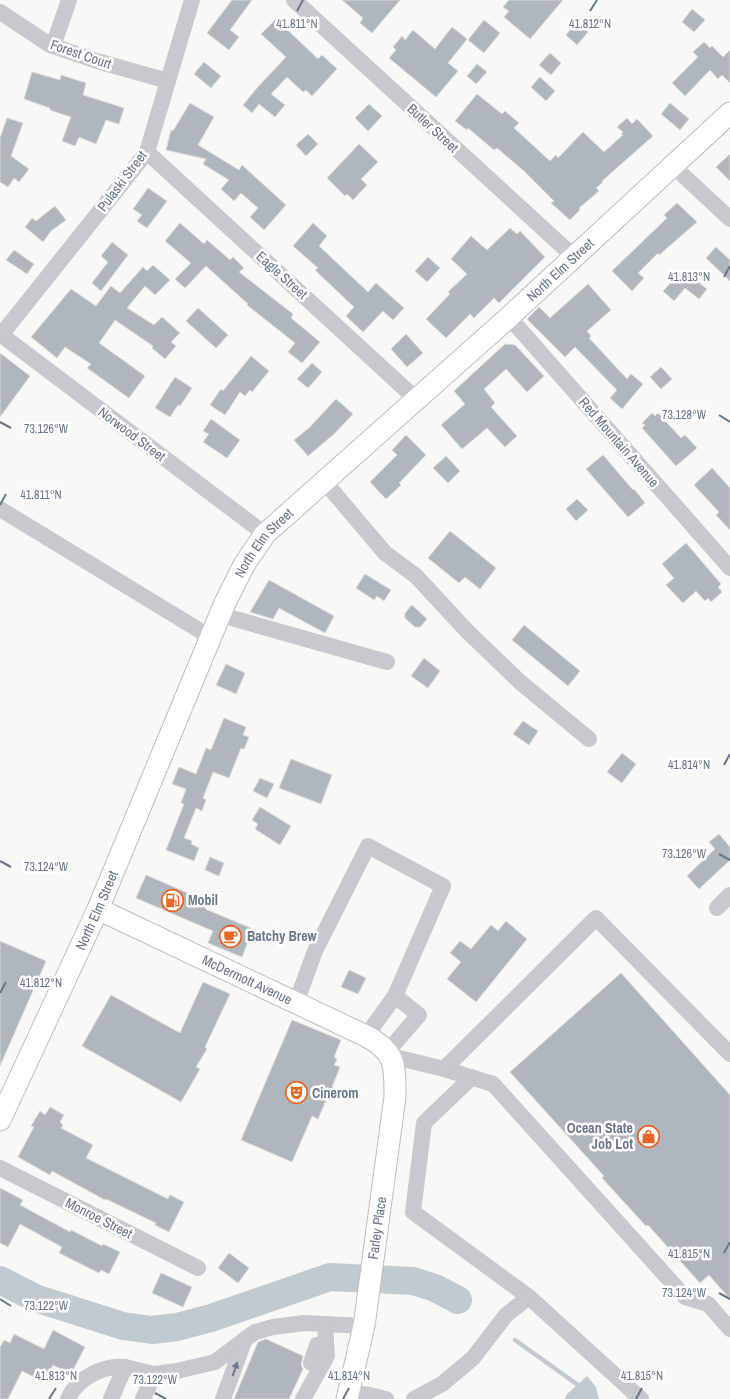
<svg xmlns="http://www.w3.org/2000/svg" width="730" height="1399" font-family="'Archivo Narrow',sans-serif">
<style>
.water{fill:#c1cad0}
.lines{fill:none;stroke-linecap:round;stroke-linejoin:round}
.stream{stroke:#c1cad0;stroke-width:4.5}
.river{stroke:#c1cad0;stroke-width:28}
.building{fill:#afb6bd;stroke:#dadad8}
.major-casing{stroke:#b9bdc1;stroke-width:23}
.minor{stroke:#c6c9cd;stroke-width:16}
.major{stroke:#fff;stroke-width:21}
.oneway{fill:#6c7a8b}
.ticks{fill:none;stroke:#677688;stroke-width:2}
.labels{text-anchor:middle;stroke-width:5;stroke-linejoin:round;paint-order:stroke}
.street-label{font-size:14px;fill:#677688;stroke:#fff}
.poi-label{font-size:14px;font-weight:bold;fill:#677688;stroke:#fff;text-anchor:start}
.ticks-label{font-size:12px;text-anchor:middle;fill:#677688;stroke:#fff;stroke-width:5;stroke-linejoin:round;paint-order:stroke}
</style>
<rect width="100%" height="100%" fill="#f8f9f6"/>
<path class="water" d="M587,1376L596,1387L599,1399H565L566,1395Z"/>
<g class="lines">
<path class="stream" d="M515,1340L578,1385L581,1399"/>
<path class="river" d="M0,1280L35,1298L123,1326L152,1330L177,1327L211,1318L330,1277L413,1281L435,1288L458,1300"/>
</g>
<g class="building">
<path d="M232,0H252L230,30L239,37L229,50L207,33Z"/>
<path d="M342,0H400L372,33L360,23L363,18Z"/>
<path d="M509,0H563L530,39L504,17L509,11L503,7Z"/>
<path d="M692,9L705,20L694,32L682,22Z"/>
<path d="M276,19L318,59L322,55L337,69L312,96L306,90L303,92L287,77L271,94L285,105L275,117L259,104L252,113L243,105L257,88L286,57L261,34Z"/>
<path d="M484,20L500,33L484,53L468,40Z"/>
<path d="M576,23L588,32L577,45L566,35Z"/>
<path d="M452,27L467,39L448,63L458,71L436,97L389,58L396,50L393,47L402,36L405,40L413,30L435,49Z"/>
<path d="M704,42L710,48L712,46L723,57L730,50V83L722,75L718,79L710,70L685,96L672,83L698,57L693,52Z"/>
<path d="M550,53L561,63L551,75L539,65Z"/>
<path d="M204,62L221,76L211,88L194,74Z"/>
<path d="M477,64L487,72L476,84L467,76Z"/>
<path d="M32,72L60,80L61,75L86,83L83,95L124,108L119,124L106,120L96,144L79,137L75,146L62,141L71,117L50,110V108L24,99Z"/>
<path d="M540,77L555,91L546,101L531,87Z"/>
<path d="M477,94L502,114L505,111L519,123L514,128L550,161L556,155L558,158L583,132L604,152L623,135L621,134L623,132L617,127L627,118L632,124L637,119L653,136L602,181L603,182L596,188L599,191L579,208L580,210L570,220L551,203L554,201L524,171L497,148L494,150L468,128L467,130L455,121Z"/>
<path d="M190,103L214,117L198,145L239,170L242,165L286,205L264,230L250,217L258,208L241,193L234,201L221,189L229,180L203,164L206,159L166,150L171,130L173,131Z"/>
<path d="M670,103L689,119L680,130L661,114Z"/>
<path d="M369,104L382,116L368,131L355,118Z"/>
<path d="M7,118L23,123L11,156L29,169L19,182L14,178L8,187L0,182V138Z"/>
<path d="M308,134L318,144L306,156L296,145Z"/>
<path d="M359,144L378,162L361,179L367,185L353,200L347,194L345,196L327,178Z"/>
<path d="M730,154V181L716,167Z"/>
<path d="M148,188L167,201L147,228L137,221L142,215L133,209Z"/>
<path d="M677,203L697,222L659,255L658,253L638,273L644,278L632,291L612,271L667,218L664,215Z"/>
<path d="M55,206L66,220L51,231L43,242L25,227L32,218L36,221Z"/>
<path d="M180,223L204,244L207,240L230,260L233,257L244,268L239,272L293,314L291,318L320,342L302,363L288,352L295,343L247,305L248,304L206,266L185,288L175,279L191,263L165,241Z"/>
<path d="M313,223L327,236L319,246L368,292L376,283L404,308L393,320L383,311L363,332L346,316L354,307L315,270L318,268L293,246Z"/>
<path d="M510,228L517,234L520,231L545,257L499,303L494,298L474,318L470,314L446,338L426,319L450,294L448,292L467,274L451,259L471,236L487,250Z"/>
<path d="M112,242L128,255L101,291L92,283L108,262L101,256Z"/>
<path d="M716,247L730,260V281L706,258Z"/>
<path d="M14,250L34,264L27,274L6,260Z"/>
<path d="M428,257L440,268L427,282L415,271Z"/>
<path d="M153,265L170,280L155,295L145,286L127,308L154,325L162,317L180,333L171,342L176,346L165,359L152,348L153,346L115,320L99,343L145,376L129,398L87,368L91,364L65,347L57,358L31,337L71,289L96,306L111,286L120,293L143,267L147,271Z"/>
<path d="M683,270L707,289L699,299L685,288L674,301L663,291Z"/>
<path d="M588,284L611,310L587,331L591,336L589,338L627,379L631,374L643,384L622,409L610,398L617,390L575,347L565,357L527,319L539,307L550,318Z"/>
<path d="M198,308L228,335L216,348L186,321Z"/>
<path d="M406,334L423,353L407,367L391,349Z"/>
<path d="M505,344L515,345L544,376L527,392L506,369L484,389L495,403L491,407L517,436L505,447L487,428L462,449L441,425L465,404L454,391Z"/>
<path d="M0,353L30,376L0,417Z"/>
<path d="M251,356L269,371L252,392L250,390L245,396L240,392L225,415L210,405L221,389L223,391Z"/>
<path d="M312,363L322,372L308,388L297,379Z"/>
<path d="M661,367L672,379L661,389L650,377Z"/>
<path d="M175,377L192,388L180,406L178,405L170,417L155,408Z"/>
<path d="M336,399L353,414L334,434L308,456L294,440L309,428Z"/>
<path d="M652,413L655,416L658,413L681,438L685,435L697,448L676,466L642,428L645,425L642,423Z"/>
<path d="M211,419L240,440L227,458L203,442L209,434L203,431Z"/>
<path d="M406,435L426,455L399,483L401,485L386,499L370,482L397,455L392,450Z"/>
<path d="M603,455L633,490L634,489L645,503L628,517L586,469Z"/>
<path d="M446,456L460,471L448,483L433,468Z"/>
<path d="M712,468L730,488V530L716,515L719,512L694,485Z"/>
<path d="M577,499L588,510L576,521L566,509Z"/>
<path d="M450,531L496,568L480,589L465,577L459,583L428,558Z"/>
<path d="M686,543L721,584L718,587L722,592L711,602L708,598L705,601L696,591L683,603L666,585L674,578L662,564Z"/>
<path d="M365,574L391,590L384,601L377,596L374,600L356,588Z"/>
<path d="M269,580L334,616L325,633L279,608L273,619L250,612Z"/>
<path d="M412,605L427,619L420,627H415L405,618V613Z"/>
<path d="M524,625L580,671L568,686L512,640Z"/>
<path d="M424,658L440,671L428,688L411,676Z"/>
<path d="M226,664L245,673L236,694L216,685Z"/>
<path d="M224,718L246,727L243,735L249,737L244,749L241,748L229,778L213,772L203,798L206,800L202,811L196,808L184,838L192,841L191,844L199,848L194,861L166,850L184,804L181,803L186,789L172,784L179,767L196,774L206,748L211,750Z"/>
<path d="M523,721L538,731L529,745L513,734Z"/>
<path d="M622,753L636,764L622,783L607,772Z"/>
<path d="M291,759L332,775L321,804L279,788Z"/>
<path d="M260,778L274,784L267,798L253,791Z"/>
<path d="M260,807L291,826L280,845L255,829L258,824L252,820Z"/>
<path d="M719,834L730,847V860L699,889L687,876L715,849L709,842Z"/>
<path d="M210,857L224,863L219,876L205,870Z"/>
<path d="M146,875L208,902L205,909L253,929L242,957L208,943L213,931L136,898Z"/>
<path d="M506,921L527,939L476,1002L447,979L461,962L450,953L460,941L471,949L491,925L498,931Z"/>
<path d="M0,941L46,961L0,1066Z"/>
<path d="M349,970L366,978L358,994L341,987Z"/>
<path d="M621,973L730,1095V1299L709,1275L700,1283L648,1225L646,1226L602,1178L604,1176L510,1072Z"/>
<path d="M203,982L230,994L205,1047L207,1049L196,1067L200,1069L181,1102L82,1046L111,995L180,1033Z"/>
<path d="M292,1020L341,1040L334,1057L337,1059L334,1065L340,1067L332,1087L334,1088L329,1099L327,1098L318,1119L312,1116L292,1162L241,1140Z"/>
<path d="M50,1107L64,1115L60,1122L63,1125L61,1128L93,1145L86,1158L168,1199L170,1195L184,1202L169,1232L155,1225L156,1223L106,1199L105,1200L52,1171L50,1175L18,1157L34,1127L31,1126L40,1111L45,1115Z"/>
<path d="M0,1188L23,1200L20,1205L70,1232L71,1230L102,1246L103,1244L120,1252L109,1274L101,1270L99,1273L59,1253L62,1247L20,1224L8,1247L0,1243Z"/>
<path d="M229,1253L249,1268L238,1283L218,1268Z"/>
<path d="M161,1273L192,1287L183,1307L152,1293Z"/>
<path d="M53,1330L85,1347L71,1374L53,1365L44,1382L22,1371L8,1399H0V1347L4,1340L10,1343L14,1334L44,1349Z"/>
<path d="M266,1339L303,1356L301,1365L303,1369L289,1399H234L258,1342Z"/>
</g>
<g class="lines">
<defs>
<g id="major">
<path id="s1" d="M98,909L366,1036C396,1052 395,1065 395,1097L364,1326L347,1399"/>
<path id="s2" d="M0,1120L98,909L224,605L244,565L265,534L509,317L730,113"/>
</g>
</defs>
<use href="#major" class="major-casing"/>
<g class="minor">
<path d="M294,0L573,256"/>
<path d="M0,12L50,45L97,61L168,81"/>
<path d="M53,46L69,0"/>
<path d="M147,152L416,399"/>
<path d="M672,165L730,219"/>
<path d="M509,317L730,568"/>
<path d="M0,334L265,534"/>
<path d="M1,335L147,152L192,0"/>
<path d="M324,481L385,553L416,576L466,630L520,682L589,739"/>
<path d="M0,509L212,638"/>
<path d="M221,615L387,662"/>
<path d="M717,908L730,895"/>
<path d="M296,1003L315,951L368,846L443,886L395,996L419,1015L388,1051"/>
<path d="M366,1036L395,996"/>
<path d="M391,1056L444,1069L493,1084L685,1297L708,1304L730,1329"/>
<path d="M444,1069L596,918L730,1054"/>
<path d="M472,1077L424,1123L413,1212L529,1297L641,1399"/>
<path d="M0,1168L198,1268"/>
<path d="M311,1363L317,1345L326,1344"/>
<path d="M125,1367L154,1374L177,1371L215,1362L255,1332L273,1327L304,1323L364,1326"/>
<path d="M68,1399C77,1378 103,1365 125,1367L111,1399"/>
<path d="M143,1399L154,1374"/>
<path d="M223,1399L245,1339"/>
<path d="M303,1399L327,1356L325,1324"/>
<path d="M348,1399C358,1390 373,1396 386,1399"/>
<path d="M414,1399L442,1384L473,1358L506,1315L529,1297"/>
</g>
<use href="#major" class="major"/>
</g>
<defs><path id="oneway-solid" d="M-6-.8H1V-3.2L6.5 0L1 3.2V.8H-6Z" transform="scale(1.25)"/></defs>
<use class="oneway" href="#oneway-solid" transform="translate(235 1369) rotate(-71)"/>
<path class="ticks" d="M297,11L303,0M590,11L597,0M724,277L730,266M719,415L730,422M0,422L11,428M0,505L6,494M724,765L730,754M719,854L730,860M0,861L11,867M0,993L6,982M724,1253L730,1242M719,1293L730,1299M0,1299L11,1306M155,1393L166,1399M49,1399L56,1388M343,1399L349,1388M636,1399L642,1388"/>
<defs>
<symbol id="fuel-ring" viewBox="-11 -11 22 22"><circle r="9.5" fill="#fff" stroke="#e96626" stroke-width="1.5"/><path d="M-5.5-6h7V0h2V4h1.3V-2.5L3-4.5l.8-.8L6-3V5H2.5V1h-1V6h-7ZM-4.2-4.7v3.2H.2V-4.7Z" fill="#e96626"/></symbol>
<symbol id="cafe-ring" viewBox="-11 -11 22 22"><circle r="9.5" fill="#fff" stroke="#e96626" stroke-width="1.5"/><path d="M-5.5-4.5H6V0H3Q3 3.5 0 3.5H-2.5Q-5.5 3.5-5.5 0ZM3-3.2v2h1.7v-2ZM-6 4.5H4V6H-6Z" fill="#e96626"/></symbol>
<symbol id="theatre-ring" viewBox="-11 -11 22 22"><circle r="9.5" fill="#fff" stroke="#e96626" stroke-width="1.5"/><path d="M-5-5.5Q0-4 5-5.5V0Q5 5 0 6Q-5 5-5 0ZM-3.3-2.5H-1v1.5H-3.3ZM1-2.5H3.3v1.5H1ZM-2.8 1Q0 5.5 2.8 1Z" fill="#e96626"/></symbol>
<symbol id="shop-ring" viewBox="-11 -11 22 22"><circle r="9.5" fill="#fff" stroke="#e96626" stroke-width="1.5"/><path d="M-5-2.5h2.3a2.7 3.5 0 0 1 5.4 0H5L5.5 6h-11ZM-1.5-2.5h3a1.5 2.3 0 0 0-3 0Z" fill="#e96626"/></symbol>
</defs>
<g fill-rule="evenodd">
<use href="#fuel-ring" x="160" y="888" width="25" height="25"/>
<use href="#cafe-ring" x="218" y="924" width="25" height="25"/>
<use href="#theatre-ring" x="284" y="1080" width="25" height="25"/>
<use href="#shop-ring" x="636" y="1124" width="25" height="25"/>
</g>
<g class="labels">
<g class="street-label">
<text transform="translate(81 54) rotate(19)" y="5">Forest Court</text>
<text transform="translate(433 128) rotate(43)" y="5">Butler Street</text>
<text transform="translate(122 181) rotate(-53)" y="5">Pulaski Street</text>
<text dy="5" stroke="none"><textPath href="#s2" startOffset="1040">North Elm Street</textPath></text>
<text transform="translate(282 275) rotate(42)" y="5">Eagle Street</text>
<text transform="translate(132 434) rotate(37)" y="5">Norwood Street</text>
<text transform="translate(619 442) rotate(49)" y="5">Red Mountain Avenue</text>
<text dy="5" stroke="none"><textPath href="#s2" startOffset="636">North Elm Street</textPath></text>
<text dy="5" stroke="none"><textPath href="#s2" startOffset="231">North Elm Street</textPath></text>
<text dy="5" stroke="none"><textPath href="#s1" startOffset="165">McDermott Avenue</textPath></text>
<text transform="translate(99 1218) rotate(27)" y="5">Monroe Street</text>
<text transform="translate(377 1228) rotate(-82)" y="5">Farley Place</text>
</g>
<g class="poi-label">
<text x="188" y="905">Mobil</text>
<text x="247" y="941">Batchy Brew</text>
<text x="312" y="1098">Cinerom</text>
<text x="633" y="1133" text-anchor="end">Ocean State<tspan x="633" dy="16">Job Lot</tspan></text>
</g>
</g>
<g class="ticks-label">
<text x="297" y="28">41.811°N</text>
<text x="590" y="28">41.812°N</text>
<text x="689" y="281">41.813°N</text>
<text x="684" y="419">73.128°W</text>
<text x="46" y="433">73.126°W</text>
<text x="41" y="499">41.811°N</text>
<text x="689" y="769">41.814°N</text>
<text x="684" y="858">73.126°W</text>
<text x="46" y="871">73.124°W</text>
<text x="41" y="987">41.812°N</text>
<text x="689" y="1258">41.815°N</text>
<text x="684" y="1297">73.124°W</text>
<text x="46" y="1310">73.122°W</text>
<text x="56" y="1380">41.813°N</text>
<text x="349" y="1380">41.814°N</text>
<text x="642" y="1380">41.815°N</text>
<text x="155" y="1384">73.122°W</text>
</g>
</svg>
